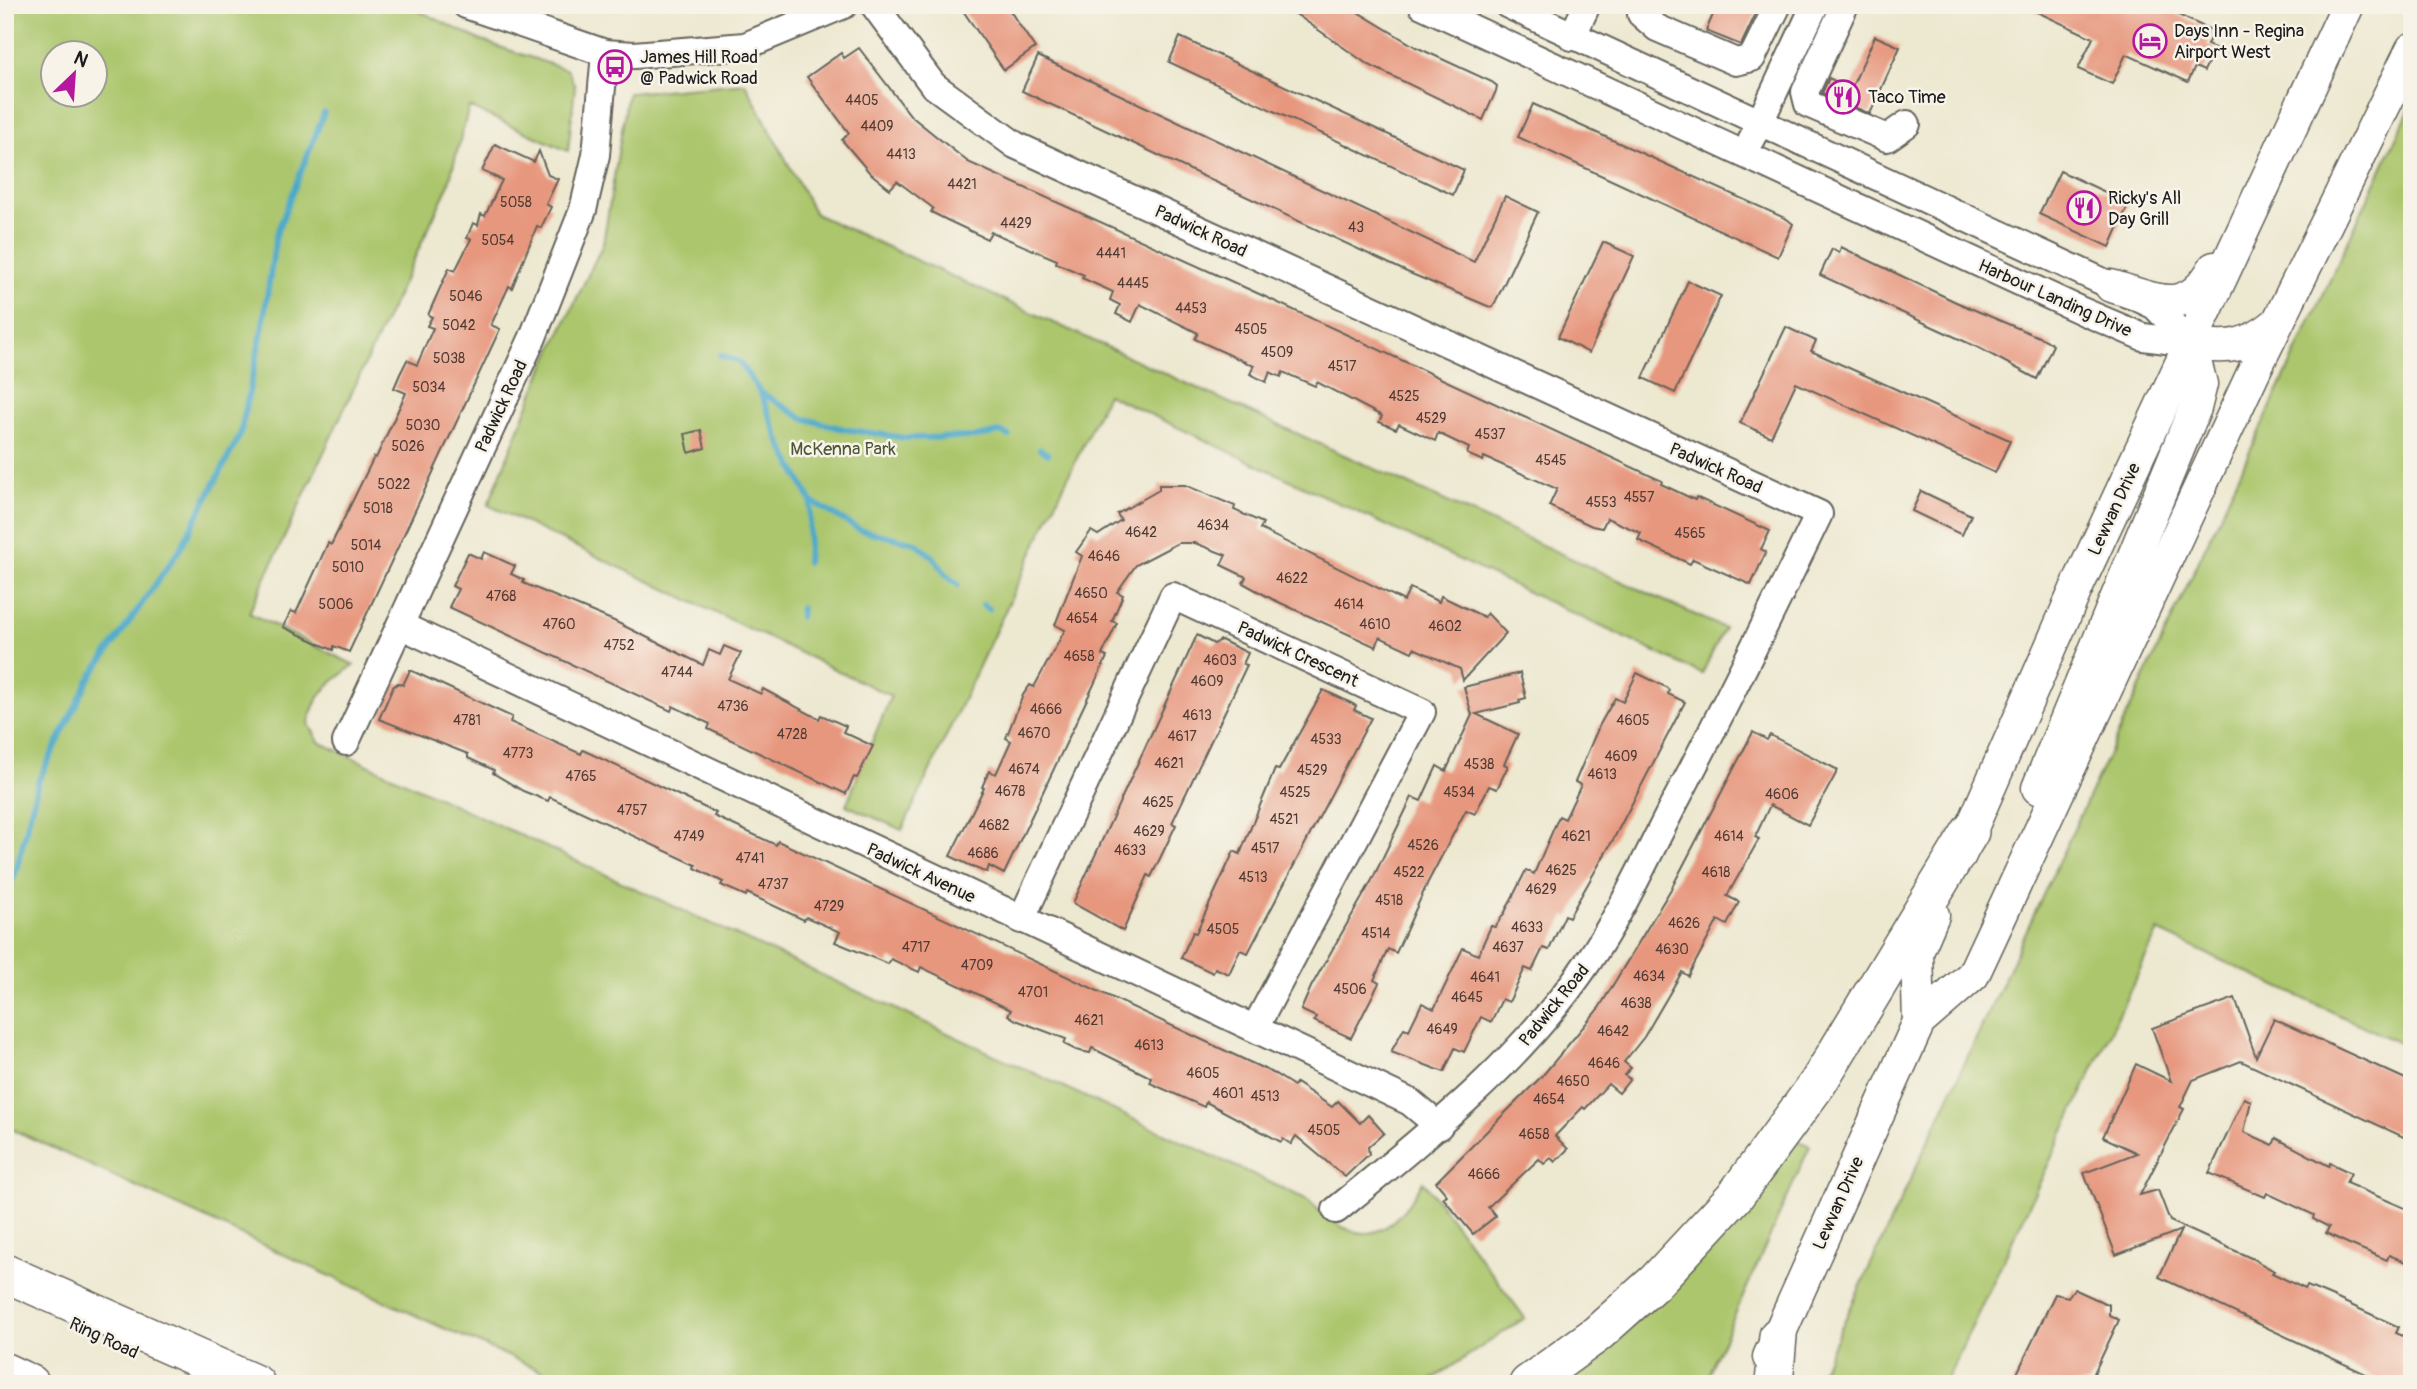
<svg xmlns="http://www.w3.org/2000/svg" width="2417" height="1389" font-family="Pangolin,sans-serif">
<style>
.green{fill:#abc66c;stroke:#647144;stroke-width:2;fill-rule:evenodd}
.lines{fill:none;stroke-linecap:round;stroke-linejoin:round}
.stream{stroke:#49a8c8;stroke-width:6}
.building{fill:#e7977e}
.minor-casing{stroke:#65635b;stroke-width:30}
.major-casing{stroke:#65635b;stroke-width:35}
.highway-casing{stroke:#65635b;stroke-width:40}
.minor{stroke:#fff;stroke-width:26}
.major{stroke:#fff;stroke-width:32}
.highway{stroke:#fff;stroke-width:37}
.labels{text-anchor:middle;stroke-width:5;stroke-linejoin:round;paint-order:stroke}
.number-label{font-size:14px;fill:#4f3b34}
.poi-label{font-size:18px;fill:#1c1c1c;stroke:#f7f3e8;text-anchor:start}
.street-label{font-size:18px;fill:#1c1c1c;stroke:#f7f3e8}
.park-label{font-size:18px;fill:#4e5838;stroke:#f7f3e8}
</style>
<rect width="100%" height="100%" fill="#f7f3e8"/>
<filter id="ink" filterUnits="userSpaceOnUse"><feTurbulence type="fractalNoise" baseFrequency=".0143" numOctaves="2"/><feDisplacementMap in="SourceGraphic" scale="14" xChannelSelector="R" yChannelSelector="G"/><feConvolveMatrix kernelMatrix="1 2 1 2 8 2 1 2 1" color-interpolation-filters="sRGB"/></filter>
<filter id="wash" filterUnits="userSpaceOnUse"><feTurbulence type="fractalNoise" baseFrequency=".00686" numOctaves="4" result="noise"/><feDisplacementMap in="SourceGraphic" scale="28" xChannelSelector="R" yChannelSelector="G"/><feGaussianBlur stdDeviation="1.57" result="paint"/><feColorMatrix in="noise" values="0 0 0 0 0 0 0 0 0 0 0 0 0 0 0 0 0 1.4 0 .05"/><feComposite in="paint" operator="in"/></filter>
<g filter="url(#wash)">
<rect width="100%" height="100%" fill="#ede8d0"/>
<g class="green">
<path d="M5,5H407L482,41L568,70L575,87L568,151L469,107L448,186L249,613L354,665C332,681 312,696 309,724L319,742L1308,1200C1358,1251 1389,1242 1423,1181L1525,1318L1425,1384H572L441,1327L5,1126V193L9,185L5,175ZM52,52H94V94H52Z"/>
<path d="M745,83L815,214L1724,628L1702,674L1107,394L902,830L846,805L891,696L488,505L546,362L603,244L628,93Z"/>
<path d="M2412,104V1049L2158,931L1945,1384H1815Z"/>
<path d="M1793,1138L1810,1146L1704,1384H1559L1675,1289Z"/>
</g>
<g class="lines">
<g class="stream">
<path d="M720,355L739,362L760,392L781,444L811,501L860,530L916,543L934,558L947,576L958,585"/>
<path d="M762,393L802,418L844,429L906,438L976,437L1000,432L1009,436"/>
<path d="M1040,449L1048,454"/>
<path d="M807,562L811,501"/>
<path d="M983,605L989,609"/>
<path d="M800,617L801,608"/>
<path d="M5,894L15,875L38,782L88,681L180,549L240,435L262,331L276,235L324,113"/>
</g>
</g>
<g id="blocks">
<g class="building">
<path d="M959,5H1006L1035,48L1004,70Z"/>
<path d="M1283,5H1346L1416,47L1492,82L1497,86L1496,91L1483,120L1367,64Z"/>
<path d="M1717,5H1760L1741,45L1706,31Z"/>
<path d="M2022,5H2157L2213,31L2207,45L2215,48L2204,71L2195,67L2188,82L2126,54L2112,84L2078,69L2093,38Z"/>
<path d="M1875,36L1900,47L1870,114L1822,93L1829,78L1851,89Z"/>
<path d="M1180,37L1464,170L1453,195L1169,62Z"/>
<path d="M859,48L911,116L968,162L1257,293L1662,481L1661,484L1695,500L1696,497L1770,531L1761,549L1766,552L1751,585L1693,559L1690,564L1638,540L1641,533L1607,518L1602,528L1592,526L1549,506L1557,489L1484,457L1483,461L1467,454L1469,448L1438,433L1435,441L1399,424L1396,429L1379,422L1382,416L1317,382L1315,386L1283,372L1281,377L1270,372L1266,382L1250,374L1254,366L1195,339L1198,333L1140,304L1132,322L1116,314L1120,305L1110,300L1113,292L1082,278L1084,275L1056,263L1057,260L991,232L987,239L947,220L931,212L933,208L897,181L890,189L869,172L842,140L849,133L807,77L841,53L844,58Z"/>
<path d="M1038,56L1474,262L1505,196L1538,212L1493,307H1490L1407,272L1022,91Z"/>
<path d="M1533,104L1787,219L1793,224L1778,257L1518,137Z"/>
<path d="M495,144L534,162L539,151L548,175L558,179L546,204L551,207L541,228L537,226L512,288L509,286L491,325L500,329L349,652L334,646L333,650L283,627L291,611L296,613L328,543L331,545L374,457L376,458L406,393L394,388L400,374L407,360L417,365L433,328L427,326L432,317L428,315L449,268L455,271L471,239L467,238L473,223L478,225L481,214L485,216L502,180L482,171Z"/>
<path d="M2060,171L2129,203L2110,247L2039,214Z"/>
<path d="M1603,242L1634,256L1589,353L1558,337Z"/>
<path d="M1841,247L1956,302L2046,340L2053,345L2037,379L1979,348L1820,275L1832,249L1839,253Z"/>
<path d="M1688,281L1721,296L1675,393L1643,378Z"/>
<path d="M1786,327L1816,341L1811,351L2007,439L2010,441L1995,473L1796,383L1771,437L1740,423Z"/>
<path d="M701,430L705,448L689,453L685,434Z"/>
<path d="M1159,485H1185L1235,506L1234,510L1263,523L1260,529L1404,601L1410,588L1439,602L1441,596L1484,617L1487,613L1506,633L1463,680L1460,669L1414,648L1412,652L1380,637L1376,647L1272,599L1243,583L1246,577L1221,565L1226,555L1195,543H1178L1136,565L1117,592L1123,595L1112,621L1117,623L1102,655L1107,657L1004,874L989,866L987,872L982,871L950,856L984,788L982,787L989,771L996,774L1011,741L1006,738L1023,695L1030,685L1034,687L1065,630L1055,625L1082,556L1076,552L1091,531L1098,535L1121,520L1117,514L1159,490Z"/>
<path d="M1921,491L1971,515L1962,535L1912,511Z"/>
<path d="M484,552L515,566L511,574L524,580L523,583L614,621L703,665L709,650L720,655L724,646L741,653L728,679L761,694L763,689L819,719L821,715L846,726L843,732L873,746L857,778L854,777L846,794L708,729L710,724L673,706L671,711L449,607L458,589L452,586L468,553L481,559Z"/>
<path d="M1197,635L1214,644L1221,640L1248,653L1243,664L1247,665L1172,823L1176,825L1164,850L1151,877L1148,875L1123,931L1073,903Z"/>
<path d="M410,670L512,717L510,722L581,754L583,750L716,813L714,816L776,845L778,841L1275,1074L1294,1086L1296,1083L1332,1107L1338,1101L1360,1123L1368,1115L1384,1133L1368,1147L1369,1154L1345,1177L1296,1136L1291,1144L1283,1139L1281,1142L1206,1102L1204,1107L1150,1083L1152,1078L1092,1048L1090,1053L1076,1050L1064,1044L1066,1039L1016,1020L1008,1015L1011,1010L921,967L919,972L891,959L888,964L835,942L840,932L806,917L804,920L747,893L746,896L721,885L723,882L695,868L696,865L550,797L548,801L523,791L493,773L494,770L468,758V754L379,719L393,687L398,683L403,685Z"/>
<path d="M1520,673L1526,698L1519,700L1520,703L1476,714L1518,734L1504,764L1508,766L1497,789L1489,786L1475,814L1466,810L1428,882L1396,953L1388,949L1374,980L1379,983L1351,1038L1314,1021L1316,1017L1301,1010L1311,987L1372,880L1412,797L1421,801L1437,766L1446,771L1472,715L1464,687Z"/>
<path d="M1637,673L1666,687L1669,690L1668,694L1685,702L1614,838L1569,917L1565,915L1549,950L1543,948L1532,971L1525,968L1509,1002L1502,999L1491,1022L1481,1017L1464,1052L1455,1048L1444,1072L1391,1052L1404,1028L1409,1030L1422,1003L1434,1009L1463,948L1478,955L1491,926L1495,927L1505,912L1526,870L1534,874L1559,816L1565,819L1581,785L1575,782L1599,726L1615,698L1623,702Z"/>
<path d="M1323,690L1351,703L1356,706L1354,710L1371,718L1248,953L1240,950L1229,974L1215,968L1213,973L1181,958L1193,932L1196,933L1234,851L1240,854L1275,769L1279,770Z"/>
<path d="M1753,732L1767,740L1770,735L1838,770L1808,825L1770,805L1755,837L1759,839L1727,896L1739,902L1727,925L1718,920L1688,976L1682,972L1644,1037L1624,1062L1631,1068L1624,1075L1630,1079L1619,1093L1608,1084L1585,1109L1583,1107L1555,1136L1568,1149L1555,1162L1551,1158L1544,1164L1539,1159L1488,1207L1496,1216L1473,1234L1443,1198L1447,1195L1436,1182L1543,1075L1599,1008L1671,889Z"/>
<path d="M2235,998L2256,1057L2274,1019L2412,1082V1141L2241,1061L2193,1080L2180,1107L2184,1109L2140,1195L2158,1190L2170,1221L2251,1258L2274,1271L2272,1273L2305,1289L2307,1286L2331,1296L2399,1327L2396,1333L2412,1340V1384H2387L2159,1277L2181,1230L2116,1255L2084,1173L2137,1153L2103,1137L2136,1064L2171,1081L2152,1028Z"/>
<path d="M2244,1098L2251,1101L2244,1132L2273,1145L2276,1138L2329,1166L2330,1163L2351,1173L2346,1183L2412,1211V1261L2407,1259L2406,1262L2389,1255L2387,1260L2347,1243L2326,1233L2329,1227L2313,1219L2314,1215L2267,1193L2265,1197L2209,1173Z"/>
<path d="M2074,1289L2109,1305V1315L2119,1320L2089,1384H2012L2055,1294L2068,1297Z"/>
</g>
</g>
</g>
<g filter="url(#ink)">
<use href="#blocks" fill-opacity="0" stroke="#65635b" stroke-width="2"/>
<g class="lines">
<defs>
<g id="minor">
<path d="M466,5L605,53L634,55L745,46L844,5"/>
<path d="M874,5L933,85L1015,145L1819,514C1771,613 1723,711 1672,808C1645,860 1621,914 1588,962C1521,1061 1428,1135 1336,1210"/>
<path d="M1422,5L2082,311L2143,337L2190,343"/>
<path d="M1508,5L2155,306L2190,343"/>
<path d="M1642,5L1641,14L1657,28L1736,62L1752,58L1778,5"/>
<path d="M1845,5L1805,92L1808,104L1887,138L1907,124"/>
<path d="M1572,37L1587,5"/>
<path d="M1752,139L1815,5"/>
<path d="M400,625L1410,1102L1439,1126"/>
<path d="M346,742L533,337L583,210L596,155L605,53"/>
<path d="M1021,920L1173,596L1422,712L1255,1028"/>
</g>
<g id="major">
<path d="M2111,286C2156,299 2186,319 2214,268"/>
<path d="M2190,343C2227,350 2249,347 2277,323"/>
<path d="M2038,788L2195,408L2201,384L2190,343"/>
<path d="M1960,855L2077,587L2348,5"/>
<path d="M1919,1022L1917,952L1933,915"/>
<path d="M1769,1357L1919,1022L1973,975L2254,371L2412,49"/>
</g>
<g id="highway">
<path d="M5,1273L256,1384"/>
<path d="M5,1372L31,1384"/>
<path d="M1528,1384L1597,1334L1655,1282L1735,1196L1818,1083L1970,832"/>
<path d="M1774,1384L1778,1336"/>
</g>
</defs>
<use href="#minor" class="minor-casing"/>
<use href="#major" class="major-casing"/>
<use href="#highway" class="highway-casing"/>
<use href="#minor" class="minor"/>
<use href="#major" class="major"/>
<use href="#highway" class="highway"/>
</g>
</g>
<defs>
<symbol id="hotel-ring" viewBox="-11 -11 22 22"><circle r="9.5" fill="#f7f3e8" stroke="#b5179e" stroke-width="1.5"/><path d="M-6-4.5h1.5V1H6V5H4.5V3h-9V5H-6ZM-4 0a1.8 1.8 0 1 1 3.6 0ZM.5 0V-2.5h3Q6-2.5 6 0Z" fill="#b5179e"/></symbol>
<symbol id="bus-ring" viewBox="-11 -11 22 22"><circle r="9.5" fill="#f7f3e8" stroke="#b5179e" stroke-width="1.5"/><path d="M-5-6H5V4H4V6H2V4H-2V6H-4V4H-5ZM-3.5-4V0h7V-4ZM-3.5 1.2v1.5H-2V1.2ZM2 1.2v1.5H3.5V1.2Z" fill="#b5179e"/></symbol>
<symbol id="restaurant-ring" viewBox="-11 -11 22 22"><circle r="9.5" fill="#f7f3e8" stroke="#b5179e" stroke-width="1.5"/><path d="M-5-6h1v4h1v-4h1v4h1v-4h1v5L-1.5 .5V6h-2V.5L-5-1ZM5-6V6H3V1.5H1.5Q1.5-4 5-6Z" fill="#b5179e"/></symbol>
</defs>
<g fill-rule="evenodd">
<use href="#hotel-ring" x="2131" y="22" width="38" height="38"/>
<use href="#bus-ring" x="596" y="48" width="38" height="38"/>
<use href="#restaurant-ring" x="1824" y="78" width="38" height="38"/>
<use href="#restaurant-ring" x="2065" y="189" width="38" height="38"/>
</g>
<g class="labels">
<g class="number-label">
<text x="862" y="105">4405</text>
<text x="877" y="131">4409</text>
<text x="901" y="159">4413</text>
<text x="962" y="189">4421</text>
<text x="516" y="207">5058</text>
<text x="1016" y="228">4429</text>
<text x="1356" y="232">43</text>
<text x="498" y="245">5054</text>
<text x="1111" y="258">4441</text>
<text x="1133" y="288">4445</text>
<text x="466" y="301">5046</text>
<text x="1191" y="313">4453</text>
<text x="459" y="330">5042</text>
<text x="1251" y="334">4505</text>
<text x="1277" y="357">4509</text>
<text x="449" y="363">5038</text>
<text x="1342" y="371">4517</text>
<text x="429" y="392">5034</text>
<text x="1404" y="401">4525</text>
<text x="1431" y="423">4529</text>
<text x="423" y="430">5030</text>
<text x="1490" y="439">4537</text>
<text x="408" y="451">5026</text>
<text x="1551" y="465">4545</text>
<text x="394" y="489">5022</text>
<text x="1639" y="502">4557</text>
<text x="1601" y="507">4553</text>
<text x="378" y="513">5018</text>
<text x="1213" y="530">4634</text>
<text x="1141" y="537">4642</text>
<text x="1690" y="538">4565</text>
<text x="366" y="550">5014</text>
<text x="1104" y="561">4646</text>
<text x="348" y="572">5010</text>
<text x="1292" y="583">4622</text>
<text x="1091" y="598">4650</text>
<text x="501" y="601">4768</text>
<text x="336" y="609">5006</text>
<text x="1349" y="609">4614</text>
<text x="1082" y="623">4654</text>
<text x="559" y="629">4760</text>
<text x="1375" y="629">4610</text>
<text x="1445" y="631">4602</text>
<text x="619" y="650">4752</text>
<text x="1079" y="661">4658</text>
<text x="1220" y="665">4603</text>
<text x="677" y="677">4744</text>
<text x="1207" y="686">4609</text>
<text x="733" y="711">4736</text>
<text x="1046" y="714">4666</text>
<text x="1197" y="720">4613</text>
<text x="467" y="725">4781</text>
<text x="1633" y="725">4605</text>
<text x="1034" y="738">4670</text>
<text x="792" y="739">4728</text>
<text x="1182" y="741">4617</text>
<text x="1326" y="744">4533</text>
<text x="518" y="758">4773</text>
<text x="1621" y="761">4609</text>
<text x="1169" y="768">4621</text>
<text x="1479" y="769">4538</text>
<text x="1024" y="774">4674</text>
<text x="1312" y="775">4529</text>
<text x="1602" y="779">4613</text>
<text x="581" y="781">4765</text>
<text x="1010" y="796">4678</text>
<text x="1295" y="797">4525</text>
<text x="1459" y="797">4534</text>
<text x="1782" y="799">4606</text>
<text x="1158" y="807">4625</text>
<text x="632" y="815">4757</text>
<text x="1284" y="824">4521</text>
<text x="994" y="830">4682</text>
<text x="1149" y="836">4629</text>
<text x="689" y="841">4749</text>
<text x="1576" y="841">4621</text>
<text x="1729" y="841">4614</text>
<text x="1423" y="850">4526</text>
<text x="1265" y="853">4517</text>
<text x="1130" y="855">4633</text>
<text x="983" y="858">4686</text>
<text x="750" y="863">4741</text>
<text x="1561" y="875">4625</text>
<text x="1409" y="877">4522</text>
<text x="1716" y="877">4618</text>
<text x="1253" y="882">4513</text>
<text x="773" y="889">4737</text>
<text x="1541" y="894">4629</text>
<text x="1389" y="905">4518</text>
<text x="829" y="911">4729</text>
<text x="1684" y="928">4626</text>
<text x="1527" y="932">4633</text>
<text x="1223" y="934">4505</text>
<text x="1376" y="938">4514</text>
<text x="916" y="952">4717</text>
<text x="1508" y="952">4637</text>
<text x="1672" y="954">4630</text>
<text x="977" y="970">4709</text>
<text x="1649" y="981">4634</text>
<text x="1485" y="982">4641</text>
<text x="1350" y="994">4506</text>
<text x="1033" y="997">4701</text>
<text x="1467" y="1002">4645</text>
<text x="1636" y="1008">4638</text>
<text x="1089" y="1025">4621</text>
<text x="1442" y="1034">4649</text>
<text x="1613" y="1036">4642</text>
<text x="1149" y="1050">4613</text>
<text x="1604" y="1068">4646</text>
<text x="1203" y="1078">4605</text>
<text x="1573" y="1086">4650</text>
<text x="1228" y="1098">4601</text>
<text x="1265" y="1101">4513</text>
<text x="1549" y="1104">4654</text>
<text x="1324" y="1135">4505</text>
<text x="1534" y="1139">4658</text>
<text x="1484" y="1179">4666</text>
</g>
<g class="poi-label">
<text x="2174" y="37">Days Inn - Regina<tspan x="2174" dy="21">Airport West</tspan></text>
<text x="640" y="63">James Hill Road<tspan x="640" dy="21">@ Padwick Road</tspan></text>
<text x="1868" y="103">Taco Time</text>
<text x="2108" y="204">Ricky's All<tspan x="2108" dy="21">Day Grill</tspan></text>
</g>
<g class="street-label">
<text transform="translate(1201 231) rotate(25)" y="6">Padwick Road</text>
<text transform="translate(2055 298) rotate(24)" y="6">Harbour Landing Drive</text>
<text transform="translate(501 406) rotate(-65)" y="6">Padwick Road</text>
<text transform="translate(1716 468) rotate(24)" y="6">Padwick Road</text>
<text transform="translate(2114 509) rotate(-65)" y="6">Lewvan Drive</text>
<text transform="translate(1298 654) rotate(25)" y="6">Padwick Crescent</text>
<text transform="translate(921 873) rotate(25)" y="6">Padwick Avenue</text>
<text transform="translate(1554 1005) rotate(-51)" y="6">Padwick Road</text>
<text transform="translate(1838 1203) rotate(-66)" y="6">Lewvan Drive</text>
<text transform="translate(104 1338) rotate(25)" y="6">Ring Road</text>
</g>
<g class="park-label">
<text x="843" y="455">McKenna Park</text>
</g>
</g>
<rect width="2417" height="1389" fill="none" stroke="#f7f3e8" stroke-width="28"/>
<g transform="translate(74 74) rotate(25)"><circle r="33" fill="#f7f3e8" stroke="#9f9d96" stroke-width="2"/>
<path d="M0-5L12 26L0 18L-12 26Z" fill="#b5179e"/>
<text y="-10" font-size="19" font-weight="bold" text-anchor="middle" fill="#1c1c1c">N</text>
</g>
</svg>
